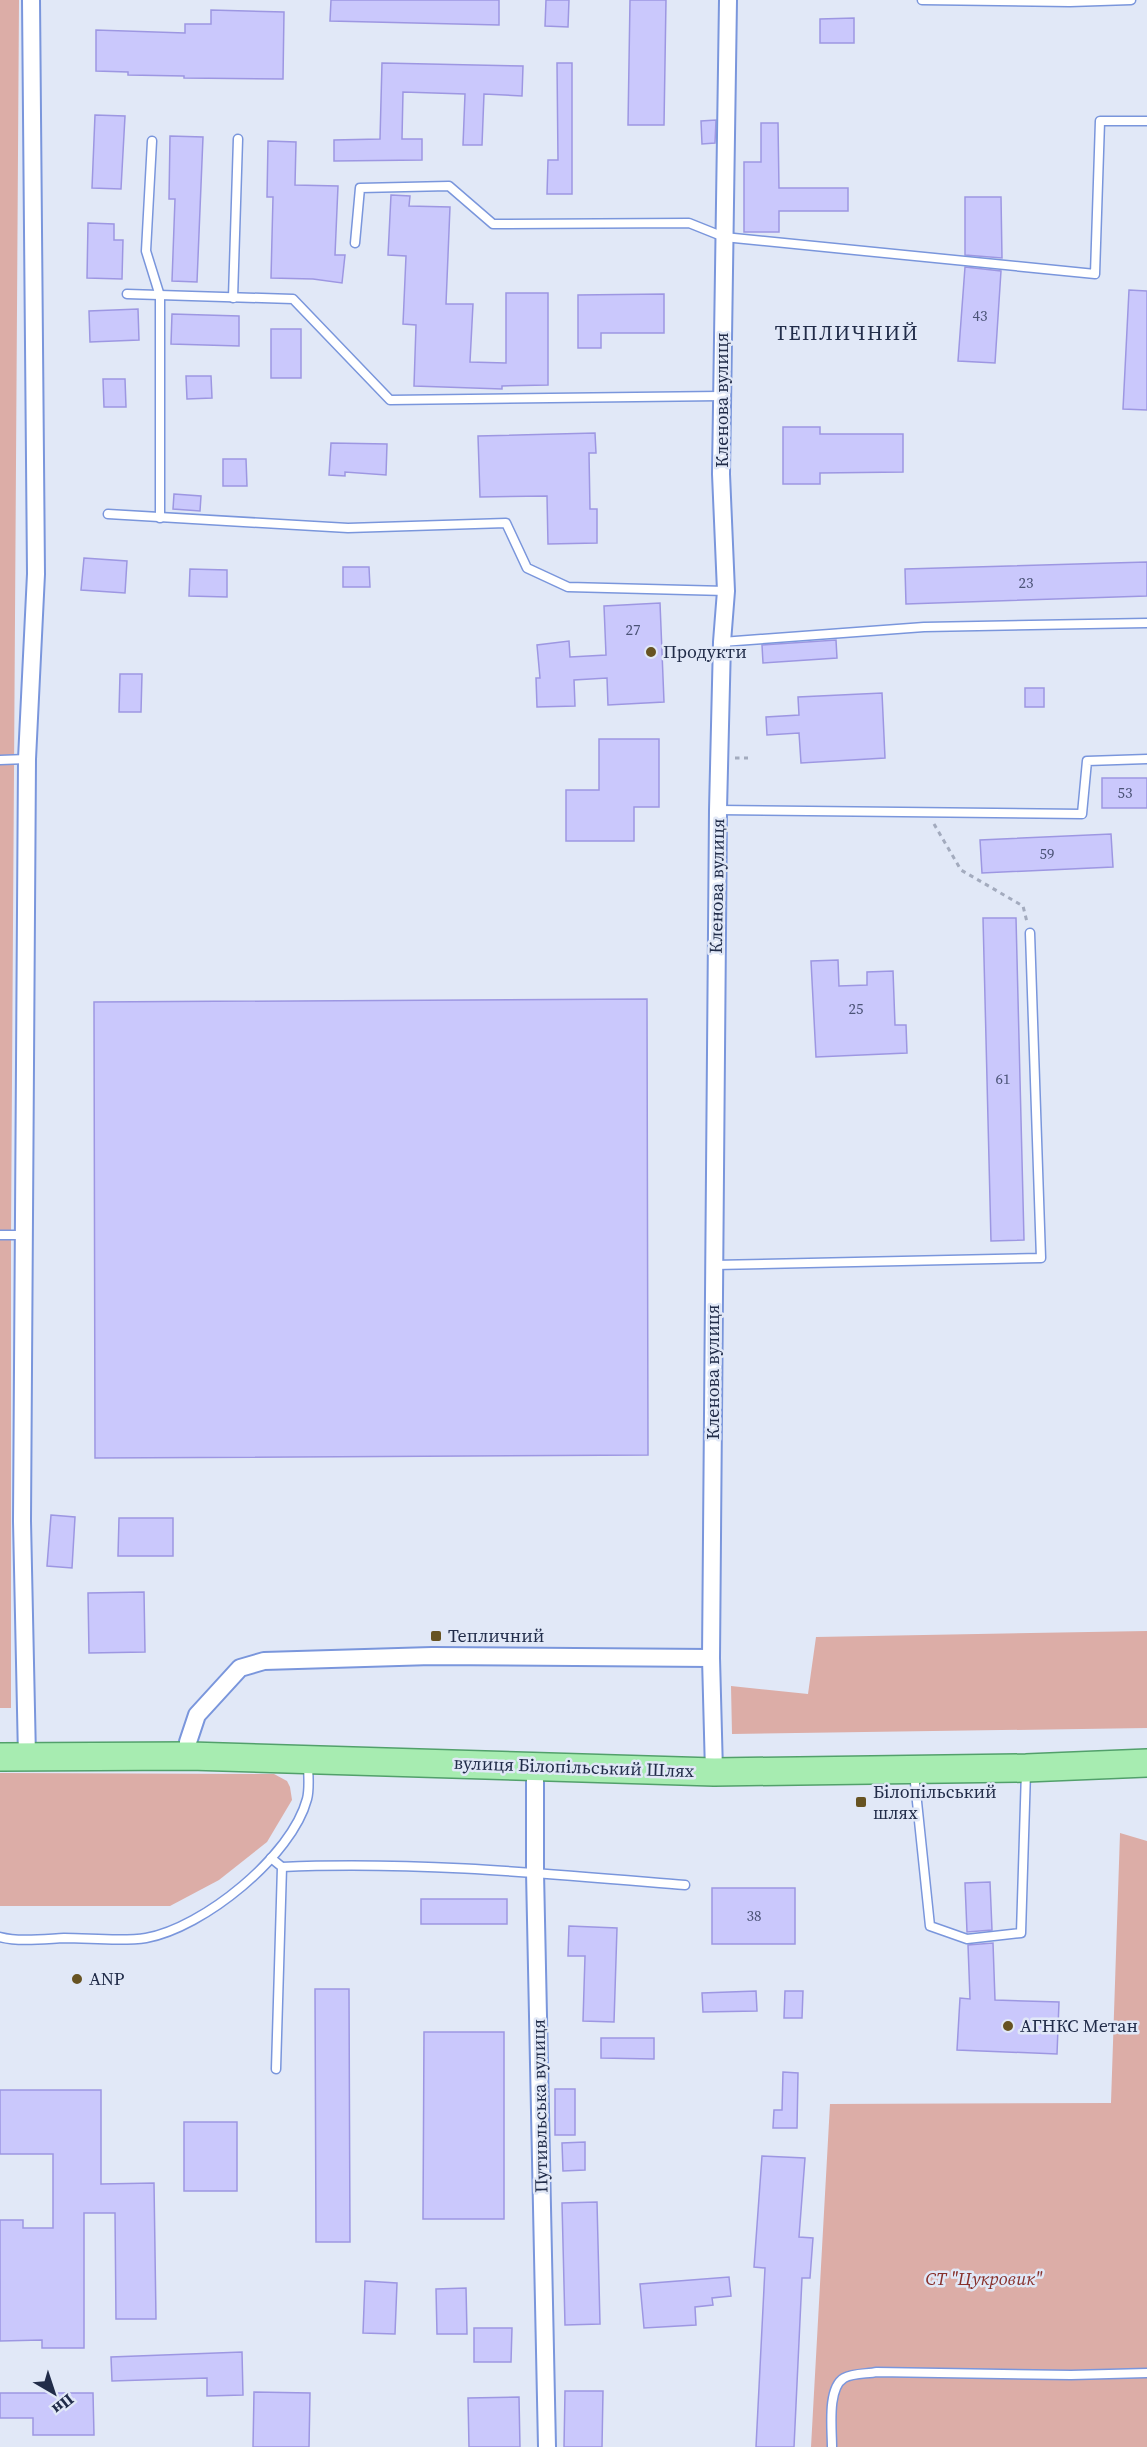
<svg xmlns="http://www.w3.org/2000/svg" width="1147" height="2447" font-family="'Source Serif 4',serif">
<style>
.green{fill:#dcada7}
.building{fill:#cac8fc;stroke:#9d97e2;stroke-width:1.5}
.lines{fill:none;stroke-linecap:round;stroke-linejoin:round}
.service-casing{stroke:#7a96dc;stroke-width:11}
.minor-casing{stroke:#7a96dc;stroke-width:20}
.primary-casing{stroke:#52a06b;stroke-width:30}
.path{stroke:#a3abbe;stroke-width:3;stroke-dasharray:4.5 4.5;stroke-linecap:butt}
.service{stroke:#fff;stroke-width:8}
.minor{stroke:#fff;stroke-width:16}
.primary{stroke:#a7ecb1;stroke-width:27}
.poi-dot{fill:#675322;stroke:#e1e8f7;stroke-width:2}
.labels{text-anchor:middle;stroke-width:5;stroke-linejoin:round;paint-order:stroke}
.number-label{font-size:15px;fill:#4b5376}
.street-label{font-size:18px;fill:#212c49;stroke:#e1e8f7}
.poi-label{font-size:18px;fill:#212c49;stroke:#e1e8f7;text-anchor:start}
.park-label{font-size:18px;font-style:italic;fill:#87302b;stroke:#e1e8f7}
.neighbourhood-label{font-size:20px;letter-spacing:1.5px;fill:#212c49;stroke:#e1e8f7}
</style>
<rect width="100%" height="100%" fill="#e1e8f7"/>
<g class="green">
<path d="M0,0H19L11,1235V1708H0Z"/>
<path d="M1147,1631V1728L732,1734L731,1686L808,1694L816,1637Z"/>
<path d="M0,1773L274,1774L287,1781L290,1787L292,1800L267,1842L219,1880L170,1906H0Z"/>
<path d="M1120,1833L1147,1841V2447H811L830,2104L1111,2103Z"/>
</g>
<g class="building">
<path d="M331,0H499V25L330,21Z"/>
<path d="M546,0H569L568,27L545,26Z"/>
<path d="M630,0H666L664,125H628Z"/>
<path d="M211,10L284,12L283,79L184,78V76L128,75V72L96,71V30L185,33V24H211Z"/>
<path d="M854,18V43H820V19Z"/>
<path d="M382,63L523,66L522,96L484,94L482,145H463L465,94L403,92L402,139H422V160L334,161V140L380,139Z"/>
<path d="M557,63H572V194H547L548,160H558Z"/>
<path d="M95,115L125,116L121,189L92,188Z"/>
<path d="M716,120L715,143L702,144L701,121Z"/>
<path d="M761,123H778L779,188H848V211H779V232H744V162H761Z"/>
<path d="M170,136L203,137L197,282L172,281L175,199H169Z"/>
<path d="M268,141L296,142L295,185L338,186L335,255H345L342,283L313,279L271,278L273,197H267Z"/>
<path d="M391,195L410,196L409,206L450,207L446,304H473L470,362L506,363V293H548V385L502,386V389L414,386L416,325L403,324L406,256L388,255Z"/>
<path d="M965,197H1001L1002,258L965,255Z"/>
<path d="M88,223L114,224V240H123L122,279L87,278Z"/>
<path d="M965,267L1001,271L995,363L958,361Z"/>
<path d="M1129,290L1147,291V410L1123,409Z"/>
<path d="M664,294V333H601V348H578V295Z"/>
<path d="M138,309L139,340L90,342L89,311Z"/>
<path d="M172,314L239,316V346L171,344Z"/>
<rect x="271" y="329" width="30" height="49"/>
<path d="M186,376H211L212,398L187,399Z"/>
<path d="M103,379H125L126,407H104Z"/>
<path d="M783,427H820V434H903V472L820,473V484H783Z"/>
<path d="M595,433L596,453H589L590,509H597V543L548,544L547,496L480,497L478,436Z"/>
<path d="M331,443L387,444L386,475L345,472V476L329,475Z"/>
<path d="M223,459H246L247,486H223Z"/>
<path d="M174,494L201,496L200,511L173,509Z"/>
<path d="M84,558L127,561L125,593L81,590Z"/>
<path d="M1147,562V596L906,604L905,569Z"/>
<path d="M343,567H369L370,587H343Z"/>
<path d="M190,569L227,570V597L189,596Z"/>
<path d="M660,603L664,702L608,705L607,678L574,680L575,706L537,707L536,678H540L537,645L569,641L570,657L606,655L604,606Z"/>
<path d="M836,640L837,658L763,663L762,645Z"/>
<path d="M120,674H142L141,712H119Z"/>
<rect x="1025" y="688" width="19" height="19"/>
<path d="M882,693L885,758L801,763L799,733L767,735L766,717L799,715L798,697Z"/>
<path d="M599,739H659V807H634V841H566V790H599Z"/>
<rect x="1102" y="778" width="45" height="30"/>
<path d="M1111,834L1113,867L982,873L980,840Z"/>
<path d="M983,918H1016L1024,1240L991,1241Z"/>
<path d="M838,960L839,986L867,985V972L893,971L895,1025H906L907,1053L816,1057L811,961Z"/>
<path d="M647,999L648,1455L95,1458L94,1002Z"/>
<path d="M51,1515L75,1517L72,1568L47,1566Z"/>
<path d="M119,1518H173V1556H118Z"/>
<path d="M144,1592L145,1652L89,1653L88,1593Z"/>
<path d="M990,1882L992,1930L967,1932L965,1883Z"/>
<rect x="712" y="1888" width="83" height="56"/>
<rect x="421" y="1899" width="86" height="25"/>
<path d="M569,1926L617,1928L614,2022L583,2021L585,1956H568Z"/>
<path d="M993,1943L995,2000L1059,2002L1057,2054L957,2050L960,1998L970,1999L968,1945Z"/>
<path d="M315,1989H349L350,2242H316Z"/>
<path d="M756,1991L757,2011L703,2012L702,1993Z"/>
<path d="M785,1991H803L802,2018H784Z"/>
<path d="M424,2032H504V2219H423Z"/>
<path d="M601,2038H654V2059L601,2058Z"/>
<path d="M783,2072L798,2073L797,2128H773L774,2110H782Z"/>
<rect x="555" y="2089" width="20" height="46"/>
<path d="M0,2090H101V2184L154,2183L156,2319H116L115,2213H84V2348H42V2340L0,2341V2220H23V2228H53V2154H0Z"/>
<rect x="184" y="2122" width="53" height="69"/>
<path d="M585,2142V2170L563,2171L562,2143Z"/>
<path d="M762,2156L805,2158L799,2237L813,2238L810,2278H802L794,2447H756L765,2268L754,2267Z"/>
<path d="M597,2202L600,2324L565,2325L562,2203Z"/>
<path d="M729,2277L731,2296L712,2298L713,2305L695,2307L696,2325L644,2328L640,2284Z"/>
<path d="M365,2281L397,2283L395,2334L363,2333Z"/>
<path d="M466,2288L467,2334H437L436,2289Z"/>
<path d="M474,2328H512L511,2362H474Z"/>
<path d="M242,2352L243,2395L207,2396V2378L112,2381L111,2357Z"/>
<path d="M565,2391H603L602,2447H564Z"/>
<path d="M254,2392L310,2393L309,2447H253Z"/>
<path d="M0,2393H93L94,2435H33V2418H0Z"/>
<path d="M519,2397L520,2447H469L468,2398Z"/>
</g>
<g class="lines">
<defs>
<g id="service">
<path d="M922,0L1070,2L1131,0"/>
<path d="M152,141L146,251L160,296V518"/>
<path d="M355,243L360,188L449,186L493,224L689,223L724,237L1095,274L1100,121H1147"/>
<path d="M127,294L293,299L390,400L721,396"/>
<path d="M233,298L238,139"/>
<path d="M108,514L348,528L506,523L527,568L568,587L726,591"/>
<path d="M722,642L924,627L1147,623"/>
<path d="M0,760L27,759"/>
<path d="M718,810L1082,814L1087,761L1147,759"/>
<path d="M0,1235H24"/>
<path d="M714,1265L1041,1258L1030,933"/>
<path d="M914,1773L930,1926L967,1939L1021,1933L1026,1771"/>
<path d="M271,1858L282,1867L276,2069"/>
<path d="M282,1867C416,1861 551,1874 685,1885"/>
<path d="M0,1937C19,1942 44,1939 64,1938C89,1938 122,1942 146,1938C203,1928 292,1856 307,1799C310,1788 308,1774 308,1763"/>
<path d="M832,2447C832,2429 827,2388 844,2378C853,2373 867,2374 877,2372L1071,2375L1147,2373"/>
</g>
<g id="minor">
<path d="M190,1756L188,1742L197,1715L240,1668L264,1661L432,1656L711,1658"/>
<path d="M27,1757L22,1521L27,759L36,574L31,0"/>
<path d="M535,1765V1872L547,2447"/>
<path d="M714,1772L711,1658L718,810L722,642L726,591L721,474L728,0"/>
</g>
<path id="primary" d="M0,1757L190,1756L714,1772L1026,1768L1147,1763"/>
</defs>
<use href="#service" class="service-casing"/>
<use href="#minor" class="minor-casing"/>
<use href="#primary" class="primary-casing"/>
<g class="path">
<path d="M735,758H748"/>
<path d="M934,824L961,870L1023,906L1027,922"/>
</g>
<use href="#service" class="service"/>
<use href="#minor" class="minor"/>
<use href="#primary" class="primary"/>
</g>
<g class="poi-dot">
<circle cx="651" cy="652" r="6"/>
<rect x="430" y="1630" width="12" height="12" rx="3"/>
<rect x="855" y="1796" width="12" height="12" rx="3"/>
<circle cx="77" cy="1979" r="6"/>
<circle cx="1008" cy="2026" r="6"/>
</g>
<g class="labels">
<g class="number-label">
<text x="980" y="321">43</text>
<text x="1026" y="588">23</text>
<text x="633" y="635">27</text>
<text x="1125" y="798">53</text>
<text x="1047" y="859">59</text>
<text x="856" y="1014">25</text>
<text x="1003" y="1084">61</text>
<text x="754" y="1921">38</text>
</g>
<g class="street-label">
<text transform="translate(722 400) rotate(-90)" y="6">Кленова вулиця</text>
<text transform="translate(717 886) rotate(-89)" y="6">Кленова вулиця</text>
<text transform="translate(713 1372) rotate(-90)" y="6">Кленова вулиця</text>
<text transform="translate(574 1767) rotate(2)" y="6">вулиця Білопільський Шлях</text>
<text transform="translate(540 2106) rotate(-91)" y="6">Путивльська вулиця</text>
</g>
<g class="poi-label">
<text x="663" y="658">Продукти</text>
<text x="448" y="1642">Тепличний</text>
<text x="873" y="1798">Білопільський<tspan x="873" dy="21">шлях</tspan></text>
<text x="89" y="1985">ANP</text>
<text x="1020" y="2032">АГНКС Метан</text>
</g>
<g class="park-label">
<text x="984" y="2285">СТ "Цукровик"</text>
</g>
<g class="neighbourhood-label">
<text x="847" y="340">ТЕПЛИЧНИЙ</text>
</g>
</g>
<g transform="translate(54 2393) rotate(141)" stroke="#e1e8f7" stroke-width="4.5" paint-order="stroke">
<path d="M0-4.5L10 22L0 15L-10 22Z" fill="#212c49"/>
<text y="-9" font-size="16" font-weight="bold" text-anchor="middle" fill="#212c49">Пн</text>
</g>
</svg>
